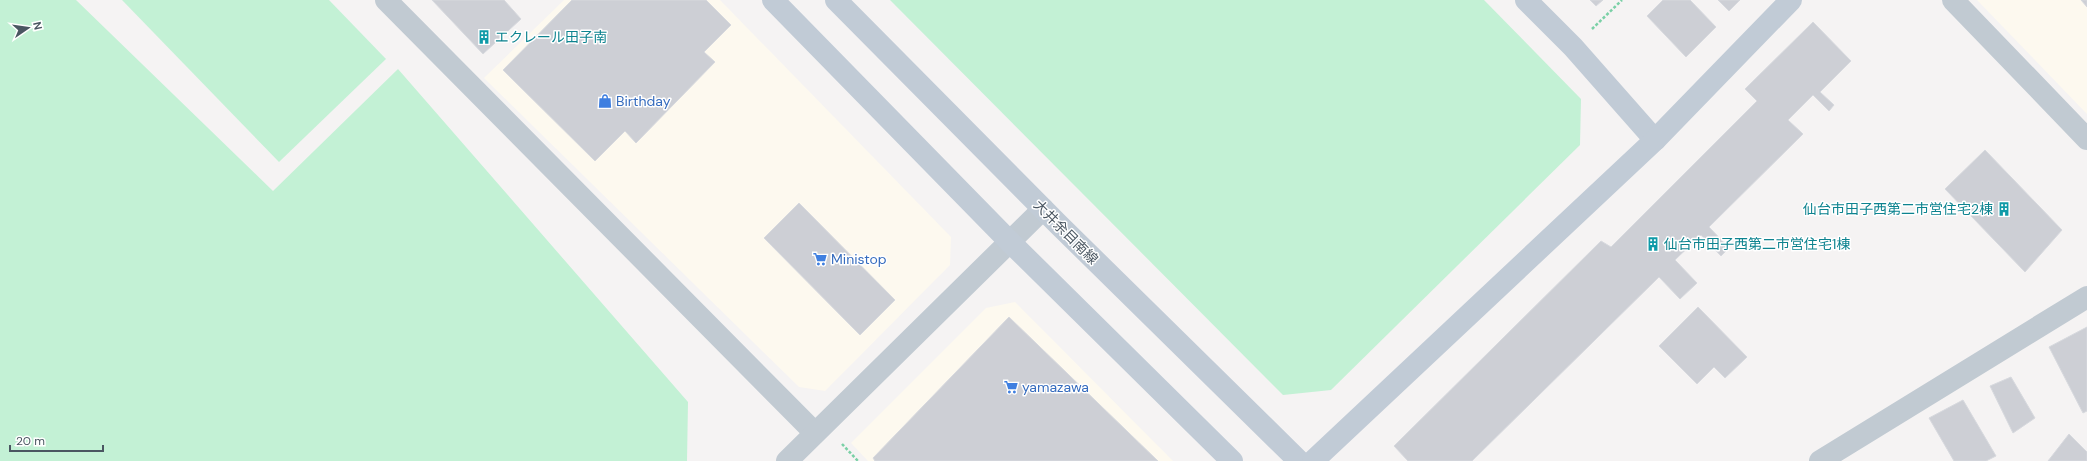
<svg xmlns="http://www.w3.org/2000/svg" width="2087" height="461" font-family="'DM Sans','Noto Sans JP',sans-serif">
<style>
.commercial{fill:#fdf9ef}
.green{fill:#c3f1d5}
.building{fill:#cdcfd5;stroke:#d7d9de}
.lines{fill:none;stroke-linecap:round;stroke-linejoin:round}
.path{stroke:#7ad0a6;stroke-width:2.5;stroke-dasharray:3 2;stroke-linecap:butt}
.street{stroke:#c1cad2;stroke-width:22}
.secondary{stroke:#c1cbd6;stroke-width:22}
.labels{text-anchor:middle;stroke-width:3;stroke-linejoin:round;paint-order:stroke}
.culture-label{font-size:14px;fill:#0d838f;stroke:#fff;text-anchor:start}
.shop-label{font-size:14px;fill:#366cbe;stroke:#fff;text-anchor:start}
.street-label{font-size:14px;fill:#4a5661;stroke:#fff}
</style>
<rect width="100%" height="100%" fill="#f5f3f3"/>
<g class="commercial">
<path d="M564,0H720L951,237L950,265L825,391L799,387L484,78Z"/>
<path d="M1977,0H2087V114Z"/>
<path d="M1015,302L1173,461H868L851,443L986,308Z"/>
</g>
<g class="green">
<path d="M0,0H76L273,191L398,69L688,402L687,461H0Z"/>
<path d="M122,0H329L386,59L279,162Z"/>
<path d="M890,0H1484L1581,99L1580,145L1331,390L1283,395Z"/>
</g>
<g class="building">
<path d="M432,0H504L521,19L483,54Z"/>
<path d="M572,0H706L731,25L704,52L715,62L636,143L625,131L595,161L503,70Z"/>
<path d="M1590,0H1603L1596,6Z"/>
<path d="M1663,0H1690L1716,27L1686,57L1647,16Z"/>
<path d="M1718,0H1740L1729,11Z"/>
<path d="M2081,0H2087V7Z"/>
<path d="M1813,22L1851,61L1820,92L1834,105L1829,111L1813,95L1788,120L1803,134L1709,227L1729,248L1721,256L1701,235L1675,260L1697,283L1680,299L1659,277L1472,461H1408L1394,446L1601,241L1611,247L1757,101L1745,89Z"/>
<path d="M1985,150L2062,230L2025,272L1945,189Z"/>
<path d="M799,203L895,300L860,335L764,238Z"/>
<path d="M1698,307L1747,357L1725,378L1714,367L1697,384L1659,346Z"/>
<path d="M1009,317L1158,461H875L873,458Z"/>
<path d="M2087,327V411L2083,413L2049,347Z"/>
<path d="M2011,377L2035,418L2013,433L1990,386Z"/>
<path d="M1963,400L1996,456L1986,461H1954L1929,418Z"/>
<path d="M2069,434L2087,452V461H2048Z"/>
</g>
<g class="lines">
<g class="path">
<path d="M1592,29L1622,0"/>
<path d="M842,444L858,461"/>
</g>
<g class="street">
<path d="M386,0L815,433"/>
<path d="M1953,0L2087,139"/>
<path d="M787,461L1043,209"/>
<path d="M1820,461L2087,297"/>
</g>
<g class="secondary">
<path d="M773,0L1009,241L1232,461"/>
<path d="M836,0L1059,225L1299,461"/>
<path d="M1526,0L1573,47L1655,140"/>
<path d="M1313,461L1655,140L1791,0"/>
</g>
</g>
<defs>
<symbol id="building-bare" viewBox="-9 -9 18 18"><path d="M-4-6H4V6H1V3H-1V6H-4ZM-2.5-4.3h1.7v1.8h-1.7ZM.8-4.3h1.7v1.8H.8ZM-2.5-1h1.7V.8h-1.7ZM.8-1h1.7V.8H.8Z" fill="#0f9aa8" stroke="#fff" stroke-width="2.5" paint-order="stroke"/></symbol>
<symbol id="shop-bare" viewBox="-9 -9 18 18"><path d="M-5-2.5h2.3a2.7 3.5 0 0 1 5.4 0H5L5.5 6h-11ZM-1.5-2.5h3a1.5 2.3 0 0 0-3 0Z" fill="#3f7fe0" stroke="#fff" stroke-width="2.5" paint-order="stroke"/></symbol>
<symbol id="supermarket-bare" viewBox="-9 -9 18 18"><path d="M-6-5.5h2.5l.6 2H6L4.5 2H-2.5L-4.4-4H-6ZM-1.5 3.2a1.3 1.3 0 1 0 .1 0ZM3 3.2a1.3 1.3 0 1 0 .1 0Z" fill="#3f7fe0" stroke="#fff" stroke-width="2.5" paint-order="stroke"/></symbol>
</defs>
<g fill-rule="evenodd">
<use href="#building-bare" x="474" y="27" width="20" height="20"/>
<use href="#shop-bare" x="595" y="91" width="20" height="20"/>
<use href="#building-bare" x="1994" y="199" width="20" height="20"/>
<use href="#building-bare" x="1643" y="234" width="20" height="20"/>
<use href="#supermarket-bare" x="810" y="249" width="20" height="20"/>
<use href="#supermarket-bare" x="1001" y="377" width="20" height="20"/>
</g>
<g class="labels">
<g class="culture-label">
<text x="495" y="42">エクレール田子南</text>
<text x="1993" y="214" text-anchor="end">仙台市田子西第二市営住宅2棟</text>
<text x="1664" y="249">仙台市田子西第二市営住宅1棟</text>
</g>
<g class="shop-label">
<text x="616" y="106">Birthday</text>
<text x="831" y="264">Ministop</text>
<text x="1022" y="392">yamazawa</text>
</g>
<g class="street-label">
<text transform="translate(1066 232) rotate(45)" y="5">大井余目南線</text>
</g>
</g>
<g transform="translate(28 28) rotate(77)" stroke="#ffffff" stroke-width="3" paint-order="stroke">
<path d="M0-3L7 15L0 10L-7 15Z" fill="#4a5661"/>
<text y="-6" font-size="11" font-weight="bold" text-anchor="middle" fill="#4a5661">N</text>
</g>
<path d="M10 445v6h93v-6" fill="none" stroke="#4a5661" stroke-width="2"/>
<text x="16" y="445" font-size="12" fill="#4a5661" stroke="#ffffff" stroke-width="3" paint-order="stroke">20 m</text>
</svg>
